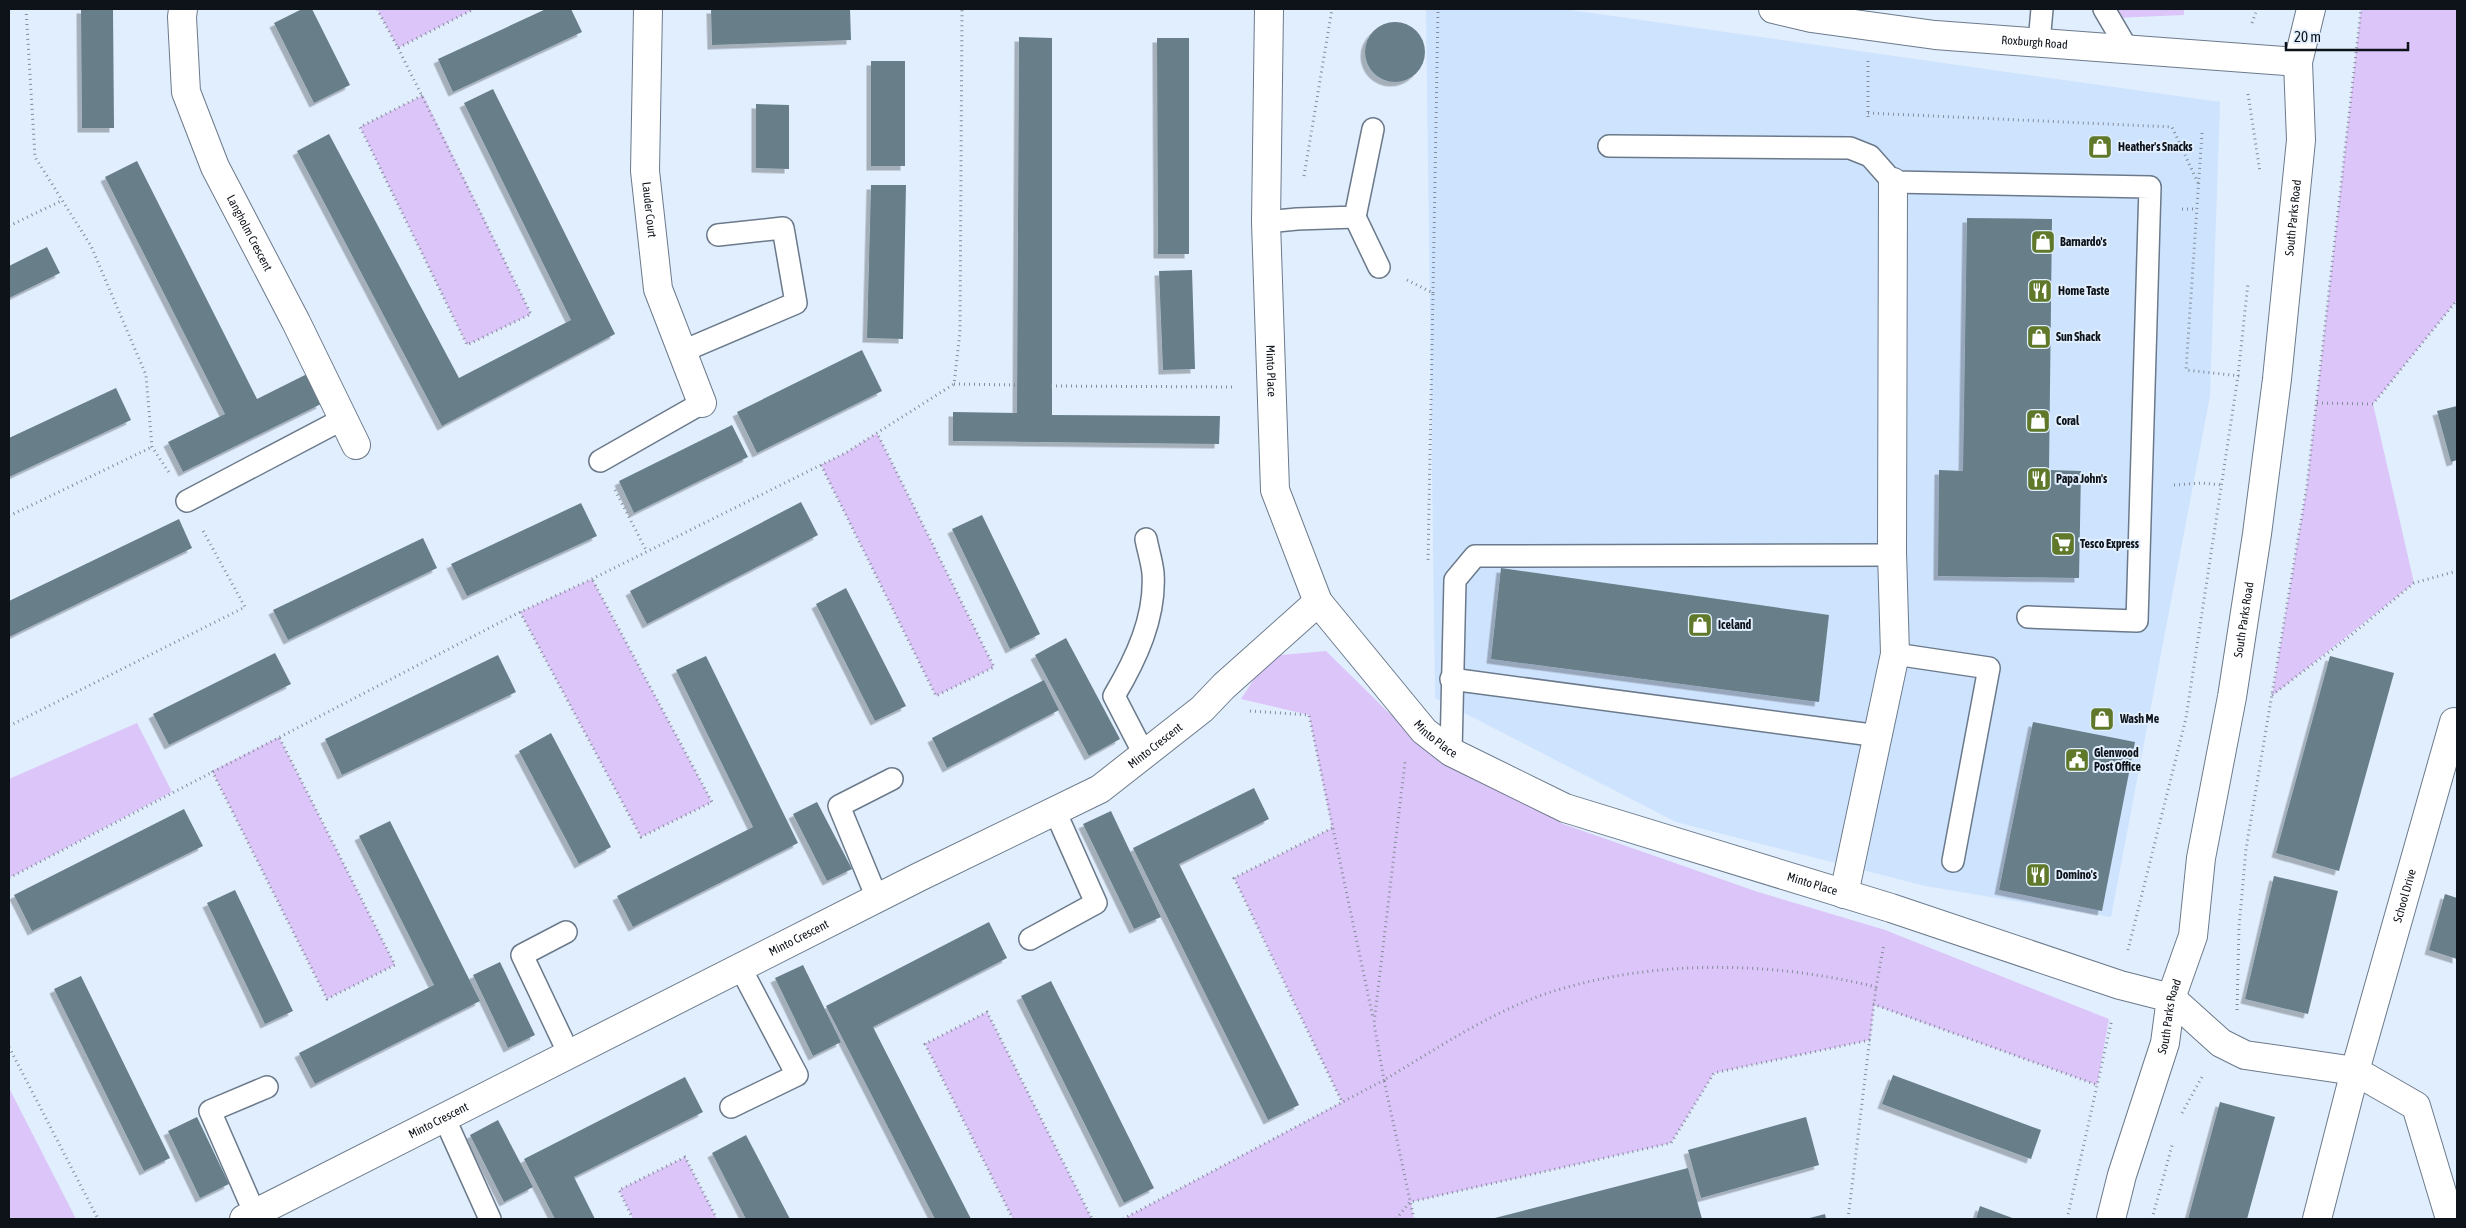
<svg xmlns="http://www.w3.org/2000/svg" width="2466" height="1228" font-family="'Asap Condensed',sans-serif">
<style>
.built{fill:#cee3fd}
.green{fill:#dcc5f8}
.building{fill:#677f8a;filter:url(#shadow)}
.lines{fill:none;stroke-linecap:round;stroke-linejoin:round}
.service-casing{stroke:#6b7a8b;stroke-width:24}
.minor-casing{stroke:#6b7a8b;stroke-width:30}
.tertiary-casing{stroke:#6b7a8b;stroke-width:30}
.path{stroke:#838d99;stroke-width:3;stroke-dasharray:1 4;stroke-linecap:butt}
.service{stroke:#fff;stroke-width:21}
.minor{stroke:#fff;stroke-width:28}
.tertiary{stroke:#fff;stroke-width:28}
.labels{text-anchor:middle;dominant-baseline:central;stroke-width:4;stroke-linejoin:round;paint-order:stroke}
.street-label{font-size:12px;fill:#0e131a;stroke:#e1eefe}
.poi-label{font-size:12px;font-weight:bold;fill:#0e131a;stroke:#e1eefe;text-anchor:start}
</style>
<defs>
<filter id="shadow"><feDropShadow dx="-4.5" dy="4.5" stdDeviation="0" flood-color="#0004"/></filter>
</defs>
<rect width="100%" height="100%" fill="#e1eefe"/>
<path class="built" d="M1426,9H1563L2220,102L2210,396L2111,917L1925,886L1676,822L1435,698Z"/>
<g class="green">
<path d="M377,9H474L398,48Z"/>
<path d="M2112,9H2184V15L2114,18Z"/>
<path d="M2361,9H2457V300L2373,404L2414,583L2272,696L2307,485Z"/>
<path d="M423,95L531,314L467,345L360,127Z"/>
<path d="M877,433L994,667L936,696L821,465L847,452Z"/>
<path d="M592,579L712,802L641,837L520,612Z"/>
<path d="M1326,651L1388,712L1447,758L1563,824L1758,892L1885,930L2109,1019L2097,1085L1874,1005L1870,1040L1714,1073L1671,1143L1411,1202L1414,1219H1123L1342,1102L1234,878L1332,828L1309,715L1241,699L1269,656Z"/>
<path d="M137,723L172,792L9,878V779Z"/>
<path d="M279,737L395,965L327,999L212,771Z"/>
<path d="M987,1012L1092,1219H1013L925,1044Z"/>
<path d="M9,1088L76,1219H9Z"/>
<path d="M685,1157L717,1219H633L619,1190Z"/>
</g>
<g class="building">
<path d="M81,9H113L114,128H82Z"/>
<path d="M302,9H312L350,85L314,103L274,23Z"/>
<path d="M546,9H571L582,32L453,92L438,59Z"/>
<path d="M711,9H850L851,40L712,45Z"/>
<circle cx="1395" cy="52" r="30"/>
<path d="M1019,37L1052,38V415L1220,416L1219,444L953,441V412L1017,413Z"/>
<path d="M1157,38H1189V254H1158Z"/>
<rect x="871" y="61" width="34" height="105"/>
<path d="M493,89L615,334L442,426L297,151L329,134L459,378L571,320L464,103Z"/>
<path d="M756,104L789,105V169L756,168Z"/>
<path d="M137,161L257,399L307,374L321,404L183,472L168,442L225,414L105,177Z"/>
<path d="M871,185H906L903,339L867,338Z"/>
<path d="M1967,218L2052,219L2049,470L2081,471L2079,578L1938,576L1939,470L1963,471Z"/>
<path d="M47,247L60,273L9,298V266Z"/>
<path d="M1192,270L1195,369L1163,370L1159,271Z"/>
<path d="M862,350L882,391L757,453L737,412Z"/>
<path d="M116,388L131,420L9,477V438Z"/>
<path d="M2457,406V460L2451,462L2437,411Z"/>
<path d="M732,425L748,457L634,513L619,481Z"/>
<path d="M801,502L818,535L647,624L630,591Z"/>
<path d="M581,503L597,536L467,596L451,564Z"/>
<path d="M982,515L1040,634L1010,649L952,529Z"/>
<path d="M179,519L192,548L9,637V601Z"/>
<path d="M423,538L437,568L288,640L273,610Z"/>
<path d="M1501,568L1829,615L1819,702L1491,659Z"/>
<path d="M846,588L906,706L875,721L816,604Z"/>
<path d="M1066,638L1120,739L1089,756L1035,655Z"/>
<path d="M275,653L291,684L169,745L153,714Z"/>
<path d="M498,655L516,692L342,775L325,739Z"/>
<path d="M706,656L798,843L633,927L617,896L753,827L676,670Z"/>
<path d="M2330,656L2394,673L2339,871L2276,853Z"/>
<path d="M1044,680L1059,710L947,768L932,738Z"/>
<path d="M2033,722L2135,742L2102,911L1999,890Z"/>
<path d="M551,733L611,847L579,864L519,751Z"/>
<path d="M1254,788L1269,819L1179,864L1299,1105L1268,1120L1133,848Z"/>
<path d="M817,802L852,869L827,881L793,814Z"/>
<path d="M184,809L203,846L32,931L14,895Z"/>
<path d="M1111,811L1161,917L1134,929L1083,824Z"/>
<path d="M390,821L480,1001L315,1084L299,1053L434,985L359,836Z"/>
<path d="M2274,876L2338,891L2308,1014L2245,999Z"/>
<path d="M235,890L293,1011L265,1024L207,903Z"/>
<path d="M2445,894L2457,898V959L2429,950Z"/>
<path d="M989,922L1007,958L873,1027L971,1219H935L826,1006Z"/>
<path d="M500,962L535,1035L508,1048L473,975Z"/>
<path d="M803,965L841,1042L813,1056L775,978Z"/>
<path d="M81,976L170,1158L144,1171L54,989Z"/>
<path d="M1051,981L1154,1188L1124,1203L1021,996Z"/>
<path d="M1893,1075L2041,1130L2031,1159L1882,1104Z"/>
<path d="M685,1077L703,1112L574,1177L595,1219H555L524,1159Z"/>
<path d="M2220,1102L2275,1117L2247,1219H2188Z"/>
<path d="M197,1117L229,1184L200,1198L168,1131Z"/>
<path d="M1806,1117L1819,1165L1701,1198L1688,1150Z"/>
<path d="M498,1120L533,1187L504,1202L470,1135Z"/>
<path d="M746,1135L790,1219H746L712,1153Z"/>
<path d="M1688,1168L1702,1219H1491Z"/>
<path d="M1980,1206L2015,1219H1976Z"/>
<path d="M1825,1214L1826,1219H1806Z"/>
</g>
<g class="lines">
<defs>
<g id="service">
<path d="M2104,9L2128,50"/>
<path d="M2039,43L2042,9"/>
<path d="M1609,146L1850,148L1870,156L1893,182L2150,187L2137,621L2028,617"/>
<path d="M1355,217L1379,267"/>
<path d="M1266,222L1297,219L1355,217L1373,129"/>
<path d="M681,352L796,303L783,228L718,235"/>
<path d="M600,461L702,403"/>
<path d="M187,501L343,419"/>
<path d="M1895,654L1989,668L1953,861"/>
<path d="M1451,679L1879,736"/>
<path d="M1451,752L1455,580L1475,556L1894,555"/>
<path d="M1144,754L1114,696C1136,659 1156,617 1153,573C1152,562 1148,550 1146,539"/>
<path d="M877,898L839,806L892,779"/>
<path d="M566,932L522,955L569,1054"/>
<path d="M1030,939L1096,903L1055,811"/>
<path d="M731,1107L797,1075L740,967"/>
<path d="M444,1117L490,1219"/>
<path d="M255,1214L210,1111L267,1087"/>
</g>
<g id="minor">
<path id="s1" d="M183,9L182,17L186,92L215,167L296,322L356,445"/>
<path id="s2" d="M648,9L645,171L658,289L702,403"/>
<path id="s3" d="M1269,9L1266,222L1275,490L1318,602L1424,731L1451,752L1565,808L1891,908L2120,985L2171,998L2221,1043L2245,1055L2355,1071L2416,1106L2450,1219"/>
<path id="s4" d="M1773,9L1811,18L1935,35L2298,62"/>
<path d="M1844,894L1895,654L1892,552L1893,182"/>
<path id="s5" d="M244,1219L919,877L1100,789L1202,709L1224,686L1318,602"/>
<path id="s6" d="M2317,1219L2355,1071L2454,722"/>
</g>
<g id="tertiary">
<path id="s7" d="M2111,1219L2122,1175L2165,1043L2171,998L2193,936L2201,858L2232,697L2257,534L2277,379L2301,140L2298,62L2311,9"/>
</g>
</defs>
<use href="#service" class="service-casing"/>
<use href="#minor" class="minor-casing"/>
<use href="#tertiary" class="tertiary-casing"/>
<g class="path">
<path d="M26,9L35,157L91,246L146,375L152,447L170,474"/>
<path d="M377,9L398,48L474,9"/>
<path d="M2252,23L2257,9"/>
<path d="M398,48L531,314L467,345L360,127L423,95"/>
<path d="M1868,61V120"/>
<path d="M2248,94L2260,172"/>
<path d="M1868,113L2172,127L2198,183"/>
<path d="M2202,133L2186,370L2240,376"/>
<path d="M1304,176L1332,9"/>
<path d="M2182,209H2197"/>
<path d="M9,226L63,200"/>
<path d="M1407,280L1433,293L1428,562"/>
<path d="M1433,293L1438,9"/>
<path d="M954,384L1017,385"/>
<path d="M1051,386L1236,387"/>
<path d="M2317,403L2373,404L2457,300"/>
<path d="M821,465L936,696L994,667L877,433"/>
<path d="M2174,485L2201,483L2222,485"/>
<path d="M615,490L647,552"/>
<path d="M9,516L152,447"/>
<path d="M520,612L641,837L712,802L592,579"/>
<path d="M2272,695L2350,636L2414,583L2457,571"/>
<path d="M1250,711L1309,715L1373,1018"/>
<path d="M9,726L245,607L202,529"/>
<path d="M212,771L327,999L395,965L279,737"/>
<path d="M1332,828L1234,878L1342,1102"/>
<path d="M9,878L520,612L592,579L847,452L954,384L960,332L962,9"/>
<path d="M2128,950L2186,718L2238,376L2248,283"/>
<path d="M1873,1004L2097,1085"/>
<path d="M2237,1010L2239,927L2246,849L2307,485L2361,9"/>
<path d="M9,1047L98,1219"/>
<path d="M2182,1113L2203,1075"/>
<path d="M633,1219L619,1190L685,1157L717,1219"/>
<path d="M1013,1219L925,1044L987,1012L1092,1219"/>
<path d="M1123,1219L1384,1080L1374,1023L1405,762"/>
<path d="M1396,1219L1410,1202L1671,1143L1714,1073L1870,1040"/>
<path d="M1414,1219L1384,1080C1438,1048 1492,1011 1551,992C1655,959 1771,961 1876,987L1884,944"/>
<path d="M1848,1219L1876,987"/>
<path d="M2067,1219L2112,1019"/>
<path d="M2152,1219L2173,1142"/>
</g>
<use href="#service" class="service"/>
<use href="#minor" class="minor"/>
<use href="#tertiary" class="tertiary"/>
</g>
<defs>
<symbol id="shop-square" viewBox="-11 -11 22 22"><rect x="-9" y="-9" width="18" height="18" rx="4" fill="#5f782a" stroke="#e1eefe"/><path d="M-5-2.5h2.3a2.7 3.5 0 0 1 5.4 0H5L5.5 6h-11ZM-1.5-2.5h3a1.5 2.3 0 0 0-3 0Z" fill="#fff"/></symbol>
<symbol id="restaurant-square" viewBox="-11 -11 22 22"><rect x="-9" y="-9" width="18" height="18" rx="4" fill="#5f782a" stroke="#e1eefe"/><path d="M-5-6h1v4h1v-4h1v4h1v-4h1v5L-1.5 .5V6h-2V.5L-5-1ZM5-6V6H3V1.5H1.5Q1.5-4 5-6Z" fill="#fff"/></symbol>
<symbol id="supermarket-square" viewBox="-11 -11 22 22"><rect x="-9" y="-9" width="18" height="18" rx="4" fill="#5f782a" stroke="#e1eefe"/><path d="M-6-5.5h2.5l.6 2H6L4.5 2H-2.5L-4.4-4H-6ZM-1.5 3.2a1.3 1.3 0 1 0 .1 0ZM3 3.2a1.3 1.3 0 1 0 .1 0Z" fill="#fff"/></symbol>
<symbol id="civic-square" viewBox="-11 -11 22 22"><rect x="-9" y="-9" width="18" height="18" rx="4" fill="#5f782a" stroke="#e1eefe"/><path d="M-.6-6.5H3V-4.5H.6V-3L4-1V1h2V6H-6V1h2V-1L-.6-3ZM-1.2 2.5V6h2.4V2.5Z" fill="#fff"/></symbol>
</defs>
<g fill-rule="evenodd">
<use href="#shop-square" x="2086" y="133" width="28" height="28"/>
<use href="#shop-square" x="2029" y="228" width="28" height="28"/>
<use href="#restaurant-square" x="2026" y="277" width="28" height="28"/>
<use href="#shop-square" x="2025" y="323" width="28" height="28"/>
<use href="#shop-square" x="2024" y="407" width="28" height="28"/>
<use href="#restaurant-square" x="2025" y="465" width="28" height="28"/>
<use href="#supermarket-square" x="2049" y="530" width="28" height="28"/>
<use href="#shop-square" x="1686" y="611" width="28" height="28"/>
<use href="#shop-square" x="2088" y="705" width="28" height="28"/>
<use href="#civic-square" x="2063" y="746" width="28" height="28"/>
<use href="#restaurant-square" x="2024" y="861" width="28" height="28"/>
</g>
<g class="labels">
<g class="street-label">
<text stroke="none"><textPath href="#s4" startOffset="264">Roxburgh Road</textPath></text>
<text stroke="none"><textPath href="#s2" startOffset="201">Lauder Court</textPath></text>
<text stroke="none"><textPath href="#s7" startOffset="1021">South Parks Road</textPath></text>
<text stroke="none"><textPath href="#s1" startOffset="238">Langholm Crescent</textPath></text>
<text stroke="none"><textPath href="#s3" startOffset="362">Minto Place</textPath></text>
<text stroke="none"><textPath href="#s7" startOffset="616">South Parks Road</textPath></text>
<text stroke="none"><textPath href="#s3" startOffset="782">Minto Place</textPath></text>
<text stroke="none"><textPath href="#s5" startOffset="1028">Minto Crescent</textPath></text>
<text stroke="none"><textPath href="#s3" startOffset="1188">Minto Place</textPath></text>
<text stroke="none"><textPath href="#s6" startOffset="335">School Drive</textPath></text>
<text stroke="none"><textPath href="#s5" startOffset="622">Minto Crescent</textPath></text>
<text stroke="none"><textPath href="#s7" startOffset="211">South Parks Road</textPath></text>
<text stroke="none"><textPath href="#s5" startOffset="218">Minto Crescent</textPath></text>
</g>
<g class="poi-label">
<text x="2118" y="147">Heather's Snacks</text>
<text x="2060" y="242">Barnardo's</text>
<text x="2058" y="291">Home Taste</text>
<text x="2056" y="337">Sun Shack</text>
<text x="2056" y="421">Coral</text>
<text x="2056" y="479">Papa John's</text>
<text x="2080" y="544">Tesco Express</text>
<text x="1718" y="625">Iceland</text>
<text x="2120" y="719">Wash Me</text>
<text x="2094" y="753">Glenwood<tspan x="2094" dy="14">Post Office</tspan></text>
<text x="2056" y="875">Domino's</text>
</g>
</g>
<rect width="2466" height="1228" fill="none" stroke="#0e131a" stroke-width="20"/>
<path d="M2286 42v8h122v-8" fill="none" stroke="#0e131a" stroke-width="2.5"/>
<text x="2294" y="42" font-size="15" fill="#0e131a" stroke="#e1eefe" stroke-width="4" paint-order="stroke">20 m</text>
</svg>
